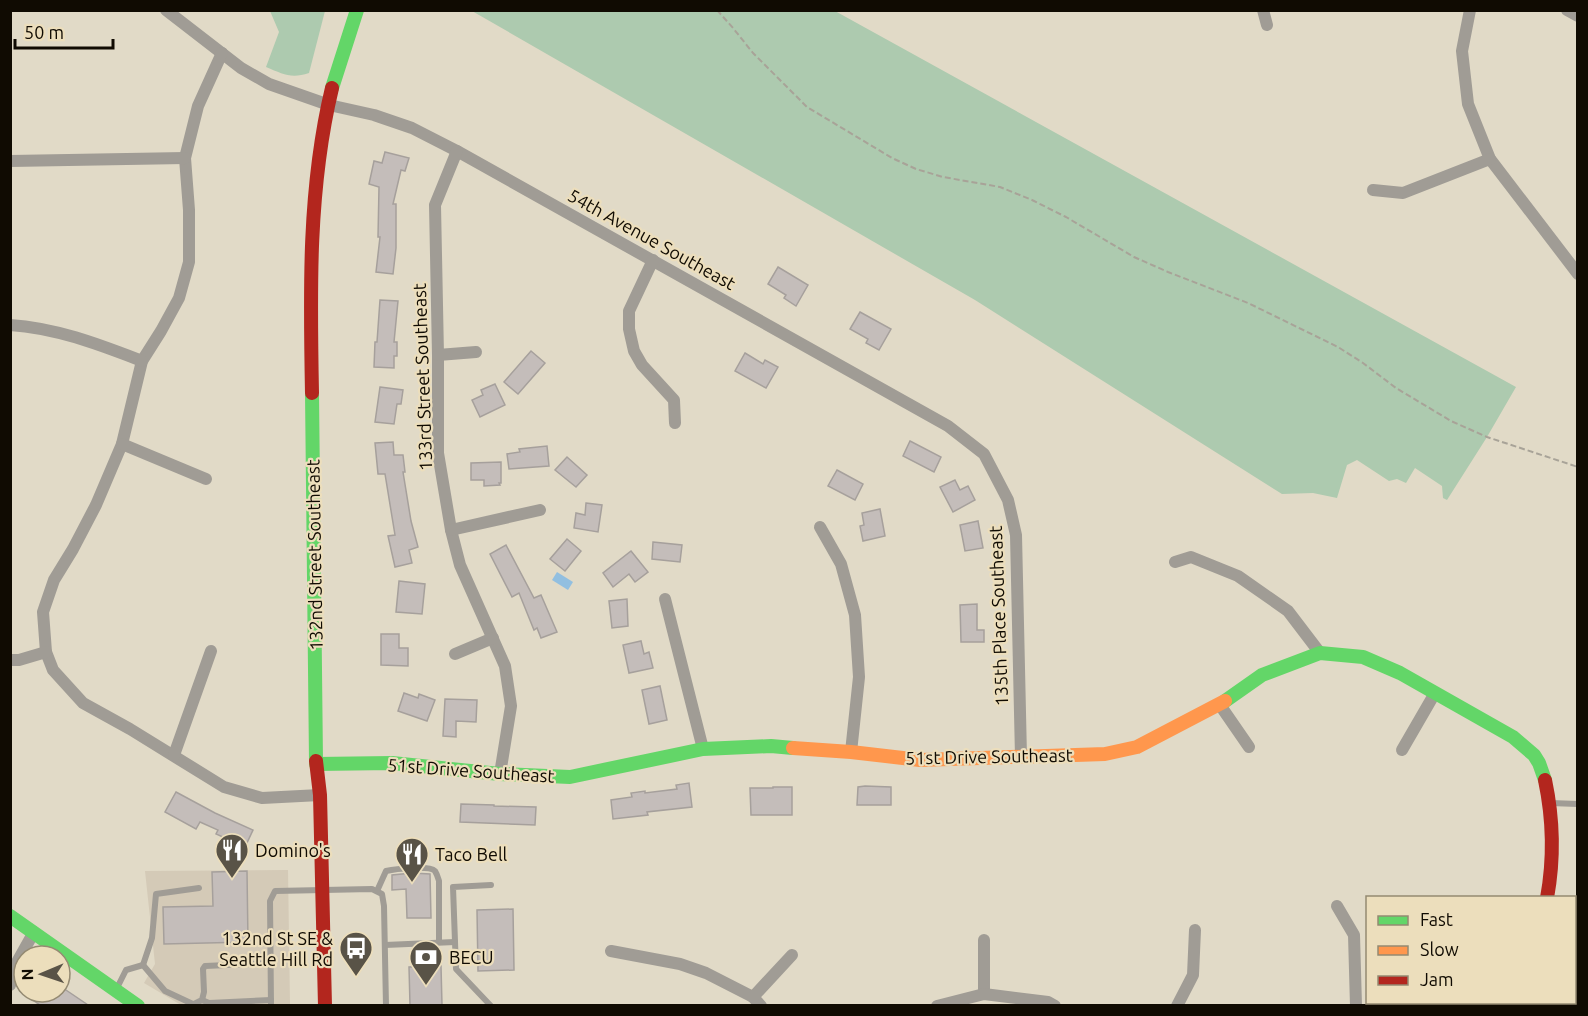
<svg xmlns="http://www.w3.org/2000/svg" width="1588" height="1016" font-family="Ubuntu,sans-serif">
<style>
.commercial{fill:#d4cab7}
.green{fill:#adcaaf}
.water{fill:#92bfe0}
.building{fill:#c4bdba;stroke:#a6a09c;stroke-width:1.5}
.lines{fill:none;stroke-linecap:round;stroke-linejoin:round}
.path{stroke:#a8a398;stroke-width:2;stroke-dasharray:6 3;stroke-linecap:butt}
.lane{stroke:#a09c95;stroke-width:6}
.street{stroke:#a09c95;stroke-width:12}
.fast{stroke:#63d668;stroke-width:14}
.slow{stroke:#ff974d;stroke-width:14}
.jam{stroke:#b3261e;stroke-width:14}
.labels{text-anchor:middle;dominant-baseline:central;stroke-width:4.5;stroke-linejoin:round;paint-order:stroke}
.street-label{font-size:18px;fill:#100b02;stroke:#ecdebc}
.poi-label{font-size:18px;fill:#100b02;stroke:#ecdebc;text-anchor:start}
</style>
<rect width="100%" height="100%" fill="#e1dac7"/>
<path class="commercial" d="M288,870L290,1005H181L144,983L155,964L145,871Z"/>
<g class="green">
<path d="M270,11H325L309,73C291,79 283,74 266,67L279,32Z"/>
<path d="M472,11H835L1516,387L1487,437L1447,500L1443,498L1442,486L1415,468L1406,483L1397,479L1389,481L1357,460L1347,465L1337,498L1313,493L1282,494L975,300Z"/>
</g>
<path class="water" d="M557,572L573,582L568,590L552,580Z"/>
<g class="building">
<path d="M385,152L409,158L405,171L401,170L393,204H396V248L393,274L376,272L380,237H378L379,187L369,184L374,161L382,163Z"/>
<path d="M778,267L808,285L796,306L784,298L786,295L768,284Z"/>
<path d="M380,300L398,301L394,342H397V356H394V368L374,367L375,342H377Z"/>
<path d="M860,312L891,329L879,350L866,343L868,339L850,329Z"/>
<path d="M531,351L545,363L518,394L504,382Z"/>
<path d="M745,353L763,364L765,360L778,367L766,388L735,371Z"/>
<path d="M495,384L505,405L480,417L472,400L483,395L481,390Z"/>
<path d="M380,387L403,390L401,404H397L394,424L375,422Z"/>
<path d="M910,441L941,457L934,472L903,456Z"/>
<path d="M393,442L394,455H403L405,472H403L411,521L418,547L409,550L412,563L395,567L388,536L395,535L385,474H378L375,443Z"/>
<path d="M547,446L549,466L509,469L507,454L520,452L519,449Z"/>
<path d="M567,457L587,475L576,487L555,470Z"/>
<path d="M501,462V483H499L500,485L484,486V480H471V463Z"/>
<path d="M837,470L863,484L855,500L828,486Z"/>
<path d="M955,480L960,490L968,486L975,500L953,512L940,487Z"/>
<path d="M586,503L602,505L598,532L574,528L576,513L585,515Z"/>
<path d="M880,509L885,536L863,541L860,526L864,525L862,513Z"/>
<path d="M978,521L983,548L965,551L960,525Z"/>
<path d="M567,539L581,551L565,571L550,559Z"/>
<path d="M653,542L682,545L680,562L652,559Z"/>
<path d="M506,545L534,598L541,595L557,632L541,638L537,628L534,630L519,593L512,597L490,554Z"/>
<path d="M631,551L648,572L635,582L629,574L613,587L603,573Z"/>
<path d="M399,581L425,584L422,614L396,612Z"/>
<path d="M627,599L628,626L612,628L609,601Z"/>
<path d="M977,604V630H984V642H961L960,605Z"/>
<path d="M381,634H399V648H408V666L381,665Z"/>
<path d="M641,641L644,654L649,652L653,668L629,673L623,645Z"/>
<path d="M660,686L667,720L649,724L642,690Z"/>
<path d="M404,693L418,698L419,694L435,700L427,721L398,711Z"/>
<path d="M445,699L477,700L476,722L456,721V737L443,736Z"/>
<path d="M689,783L692,807L647,812L648,815L613,819L611,800L632,797L631,793L645,791V793L677,789L676,785Z"/>
<path d="M865,786L891,787V805H857L858,787Z"/>
<path d="M773,787H792V815H751L750,788H773Z"/>
<path d="M176,792L215,813L253,830L245,847L216,834L218,830L200,822L196,829L165,812Z"/>
<path d="M461,804L494,805V806L536,807L535,825L460,822Z"/>
<path d="M247,871L248,942L164,944L163,907L213,906L212,872Z"/>
<path d="M412,873L430,874L431,918H407L406,889L392,890V875Z"/>
<path d="M513,909L514,970L478,971L477,910Z"/>
<path d="M441,966L442,1005H410L409,967Z"/>
<path d="M60,986L88,1005H40L21,992H60Z"/>
</g>
<g class="lines">
<path class="path" d="M717,10L733,28L753,53L807,107L892,158L916,169L943,177L1000,187L1032,200L1066,217L1134,257L1168,272L1248,303L1338,347L1363,363L1396,388L1451,421L1487,437L1578,467"/>
<g class="lane">
<path d="M1550,803L1578,804"/>
<path d="M377,891L386,871C395,869 429,865 435,871C437,874 438,878 439,881V942"/>
<path d="M385,945L455,942"/>
<path d="M143,965L152,938L156,894L199,888"/>
<path d="M116,990L126,970L143,965L165,991L195,1005"/>
<path d="M202,1000L209,1003L271,1000"/>
<path d="M194,1004L202,1000L204,992L203,969L205,966L271,963"/>
<path d="M271,1006L270,901L275,891L372,889L382,894L384,906L386,1006"/>
<path d="M491,1006L456,969L453,887L491,885"/>
</g>
<g class="street">
<path d="M166,10L241,68L269,84L329,105L374,115L412,128L457,151L948,426L984,454L1008,500L1016,535L1021,757"/>
<path d="M1263,10L1267,25"/>
<path d="M1470,10L1462,51L1468,104L1490,159L1578,274"/>
<path d="M1567,10L1578,16"/>
<path d="M222,53L198,106L185,158L189,210V262L179,298L161,331L142,361L122,444L96,505L73,549L54,580L43,612L46,652L53,670L83,703L130,729L224,787L262,798L320,795"/>
<path d="M457,151L435,205L438,355V453L451,530L460,565L505,666L511,706L500,774"/>
<path d="M10,161L185,158"/>
<path d="M1373,190L1403,193L1490,159"/>
<path d="M653,260L629,311V329L634,351L642,365L674,400L675,423"/>
<path d="M10,325C57,328 100,345 142,361"/>
<path d="M438,355L476,352"/>
<path d="M122,444L206,479"/>
<path d="M820,527L841,564L855,615L859,677L851,752"/>
<path d="M451,530L540,510"/>
<path d="M1175,562L1191,557L1238,576L1288,611L1320,653"/>
<path d="M665,599L703,749"/>
<path d="M455,654L493,638"/>
<path d="M10,660H19L46,652"/>
<path d="M1220,705L1249,747"/>
<path d="M1402,750L1435,693"/>
<path d="M174,755L211,651"/>
<path d="M1337,906L1354,935L1356,1006"/>
<path d="M611,951L680,964L706,973L753,997L761,1006"/>
<path d="M10,985L16,964L34,932"/>
<path d="M984,994V940"/>
<path d="M753,997L792,955"/>
<path d="M937,1006L984,994L1048,1002L1055,1006"/>
<path d="M1177,1006L1193,975L1195,930"/>
<path d="M1517,1006L1518,1002"/>
</g>
<g class="fast">
<path d="M332,88L357,10"/>
<path d="M312,393L316,761"/>
<path d="M1225,701L1262,675L1320,653L1363,657L1400,673L1513,737L1534,755L1539,763L1545,780"/>
<path d="M316,764L392,763L500,774L570,777L703,749L771,746L793,748"/>
<path d="M10,916L138,1006"/>
</g>
<path class="slow" d="M793,748L851,752L920,760L1105,754L1137,747L1225,701"/>
<g class="jam">
<path d="M312,393C310,291 308,188 332,88"/>
<path d="M316,761L320,795L325,1006"/>
<path d="M1545,780C1553,818 1554,860 1547,898"/>
</g>
</g>
<defs>
<symbol id="restaurant-pin" viewBox="-11 -11 22 30"><path d="M0 17L-7.5 6A9.5 9.5 0 1 1 7.5 6Z" fill="#595347" stroke="#ecdebc"/><path d="M-5-6h1v4h1v-4h1v4h1v-4h1v5L-1.5 .5V6h-2V.5L-5-1ZM5-6V6H3V1.5H1.5Q1.5-4 5-6Z" fill="#fff"/></symbol>
<symbol id="bus-pin" viewBox="-11 -11 22 30"><path d="M0 17L-7.5 6A9.5 9.5 0 1 1 7.5 6Z" fill="#595347" stroke="#ecdebc"/><path d="M-5-6H5V4H4V6H2V4H-2V6H-4V4H-5ZM-3.5-4V0h7V-4ZM-3.5 1.2v1.5H-2V1.2ZM2 1.2v1.5H3.5V1.2Z" fill="#fff"/></symbol>
<symbol id="bank-pin" viewBox="-11 -11 22 30"><path d="M0 17L-7.5 6A9.5 9.5 0 1 1 7.5 6Z" fill="#595347" stroke="#ecdebc"/><path d="M-6-4H6V4H-6ZM0-2.3a2.3 2.3 0 1 0 0 4.6a2.3 2.3 0 1 0 0-4.6Z" fill="#fff"/></symbol>
</defs>
<g fill-rule="evenodd">
<use href="#restaurant-pin" x="213" y="831" width="38" height="52"/>
<use href="#restaurant-pin" x="393" y="835" width="38" height="52"/>
<use href="#bus-pin" x="337" y="929" width="38" height="52"/>
<use href="#bank-pin" x="407" y="938" width="38" height="52"/>
</g>
<g class="labels">
<g class="street-label">
<text transform="translate(652 239) rotate(29)">54th Avenue Southeast</text>
<text transform="translate(422 377) rotate(-92)">133rd Street Southeast</text>
<text transform="translate(314 555) rotate(-91)">132nd Street Southeast</text>
<text transform="translate(998 616) rotate(-92)">135th Place Southeast</text>
<text transform="translate(989 756) rotate(-1)">51st Drive Southeast</text>
<text transform="translate(471 770) rotate(4)">51st Drive Southeast</text>
</g>
<g class="poi-label">
<text x="255" y="850">Domino's</text>
<text x="435" y="854">Taco Bell</text>
<text x="333" y="938" text-anchor="end">132nd St SE &amp;<tspan x="333" dy="21">Seattle Hill Rd</tspan></text>
<text x="449" y="957">BECU</text>
</g>
</g>
<rect width="1588" height="1016" fill="none" stroke="#100b02" stroke-width="24"/>
<rect x="1366" y="896" width="210" height="108" fill="#ecdebc" stroke="#948a72" stroke-width="1.5"/>
<rect x="1378" y="916" width="30" height="9" fill="#63d668" stroke="#948a72" stroke-width="1.5"/>
<text x="1420" y="926" font-size="18" fill="#100b02">Fast</text>
<rect x="1378" y="946" width="30" height="9" fill="#ff974d" stroke="#948a72" stroke-width="1.5"/>
<text x="1420" y="956" font-size="18" fill="#100b02">Slow</text>
<rect x="1378" y="976" width="30" height="9" fill="#b3261e" stroke="#948a72" stroke-width="1.5"/>
<text x="1420" y="986" font-size="18" fill="#100b02">Jam</text>
<g transform="translate(42 974) rotate(268)"><circle r="28" fill="#ecdebc" stroke="#948a72" stroke-width="1.5"/>
<path d="M0-4.5L10 22L0 15L-10 22Z" fill="#595347"/>
<text y="-9" font-size="16" font-weight="bold" text-anchor="middle" fill="#100b02">N</text>
</g>
<path d="M15 39v9h98v-9" fill="none" stroke="#100b02" stroke-width="3"/>
<text x="24" y="39" font-size="18" fill="#100b02" stroke="#ecdebc" stroke-width="4.5" paint-order="stroke">50 m</text>
</svg>
